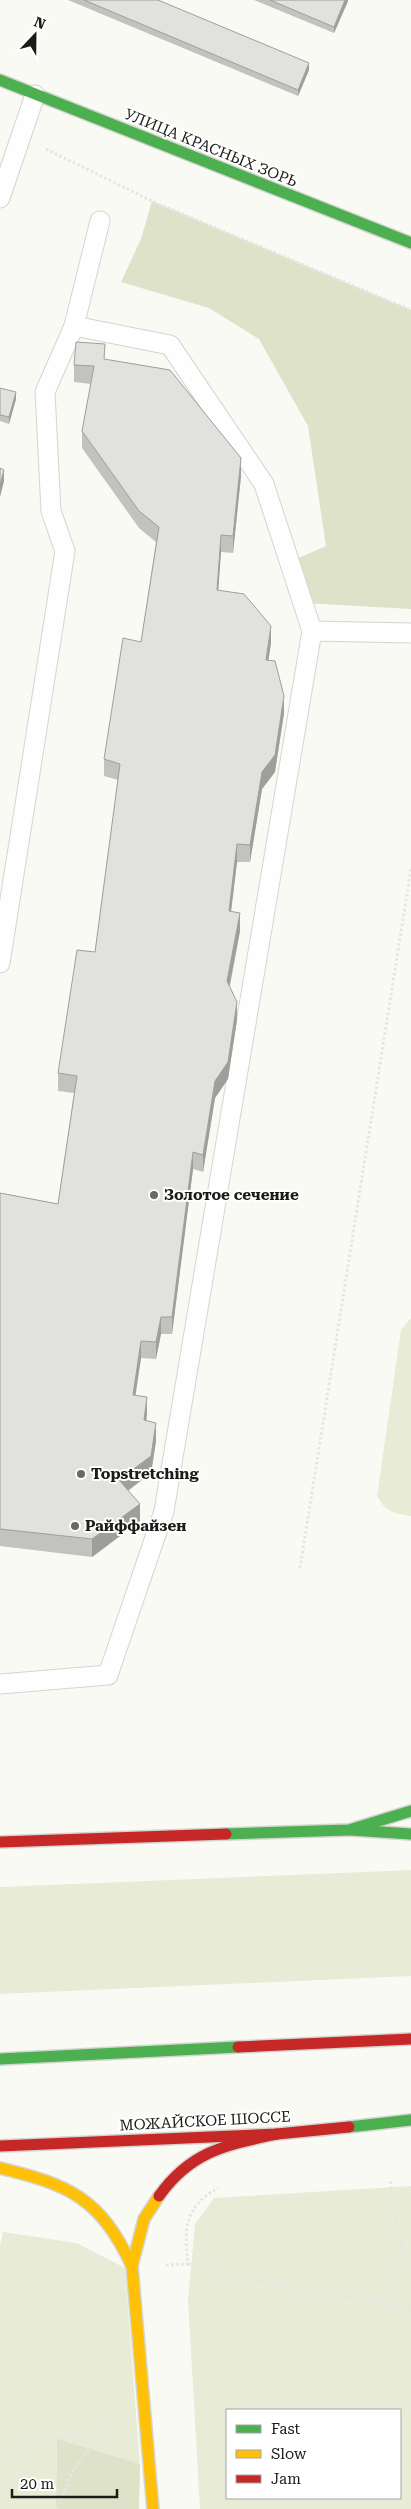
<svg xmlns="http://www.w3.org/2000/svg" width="411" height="2509" font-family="'Roboto Serif',serif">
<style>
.green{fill:#e8ecd6;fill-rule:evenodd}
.forest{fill:#dee2c8}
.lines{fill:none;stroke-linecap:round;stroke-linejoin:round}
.lane-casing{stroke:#d4d5d1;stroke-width:21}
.fast-casing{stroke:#d4d5d1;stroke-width:14}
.slow-casing{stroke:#d4d5d1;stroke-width:14}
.jam-casing{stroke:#d4d5d1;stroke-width:14}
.path{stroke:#e5e6e3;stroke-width:3;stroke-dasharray:2.5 2.5;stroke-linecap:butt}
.lane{stroke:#fefefe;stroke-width:19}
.fast{stroke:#4caf50;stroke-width:11}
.slow{stroke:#ffc107;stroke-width:11}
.jam{stroke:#c62828;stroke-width:11}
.wall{fill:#c2c2be}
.shaded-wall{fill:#9e9e9b}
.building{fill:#e1e1dd;stroke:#9e9e9b}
.poi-dot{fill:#696a65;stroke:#fff;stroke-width:2}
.labels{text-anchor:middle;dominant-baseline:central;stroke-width:4;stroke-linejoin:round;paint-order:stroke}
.street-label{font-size:15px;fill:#1b1c18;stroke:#fff}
.poi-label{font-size:15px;font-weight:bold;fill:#1b1c18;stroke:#fff;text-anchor:start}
</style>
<rect width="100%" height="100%" fill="#fafaf5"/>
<g class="green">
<path d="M411,1318V1516C393,1513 387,1513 377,1496L401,1330Z"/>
<path d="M411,1870V1976L0,1994V1887Z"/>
<path d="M411,2186V2509H200L188,2300L195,2224L214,2198ZM227,2410H400V2498H227Z"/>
<path d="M3,2232L77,2243L125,2268L140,2464L57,2440L56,2509H0V2246Z"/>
</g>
<g class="forest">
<path d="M152,201L411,310V609L303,603L289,562L326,546L308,426L259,339L209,308L121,282L141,239Z"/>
<path d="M57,2439L140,2464L139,2509H56Z"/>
</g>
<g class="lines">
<defs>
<g id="lane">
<path d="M0,198L35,95"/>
<path d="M100,221L74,326L170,345L264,484L312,631"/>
<path d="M0,963L65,551L51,511L45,392L74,326"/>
<path d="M0,1684L108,1675L164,1511L312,631L411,633"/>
</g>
<g id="fast">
<path d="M0,80L411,243"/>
<path d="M351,1830L411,1834"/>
<path d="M226,1834L349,1830L411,1811"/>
<path d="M0,2059L238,2047"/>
<path d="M349,2127L411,2120"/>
</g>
<g id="slow">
<path d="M0,2168C70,2185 100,2198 132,2266"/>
<path d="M153,2509L132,2266L144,2219L159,2196"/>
</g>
<g id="jam">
<path d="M0,1842L226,1834"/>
<path d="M238,2047L411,2039"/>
<path d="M0,2146L277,2134L349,2127"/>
<path d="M159,2196C191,2151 226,2145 277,2134"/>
</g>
</defs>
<use href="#lane" class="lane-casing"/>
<use href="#fast" class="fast-casing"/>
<use href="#slow" class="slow-casing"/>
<use href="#jam" class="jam-casing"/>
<g class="path">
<path d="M46,149L152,201L411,310"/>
<path d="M300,1568L411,869"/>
<path d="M188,2264L234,2277L411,2309"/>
<path d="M166,2265L188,2264C184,2229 184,2207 218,2188"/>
<path d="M382,2303L403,2259L390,2179"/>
<path d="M0,2453L105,2428"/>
<path d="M57,2509L72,2472L105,2429"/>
</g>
<use href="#lane" class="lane"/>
<use href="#fast" class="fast"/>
<use href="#slow" class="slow"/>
<use href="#jam" class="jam"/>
</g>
<g class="wall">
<path d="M68,0H158L309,70L298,96Z"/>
<path d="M254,0H348V1L334,33Z"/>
<path d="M105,359L241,476L233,553L221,552L218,591L271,643L268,660L284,713L275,772L262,789L250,862H237L231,911L240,931L230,986L237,1020L228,1079L215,1098L203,1172L193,1169L172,1334H161L156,1359L141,1358L135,1395L147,1414L146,1421L156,1441L151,1473L128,1491L140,1521L92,1557L0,1546V1193L58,1204L74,1093L58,1091V1073L95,952L118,780L104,776V759L141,642L156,542L139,528L82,448V431L91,384L74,382V365Z"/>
<path d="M0,388L16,399L9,424L0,421Z"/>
</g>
<g class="shaded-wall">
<path d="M345,0H348V1L334,33V27Z"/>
<path d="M309,63V70L298,96V90Z"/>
<path d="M16,392V399L9,424V417Z"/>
<path d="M241,458V476L233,553V536Z"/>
<path d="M4,470V481L0,497V485Z"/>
<path d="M221,535V552L217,608V590Z"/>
<path d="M271,626V643L266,677V660Z"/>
<path d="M284,696V713L275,772L262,789L250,862V845L262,772Z"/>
<path d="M237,844V862L229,928V911Z"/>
<path d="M240,913V931L227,998V981Z"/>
<path d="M237,1002V1020L228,1079L215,1098L203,1172V1155L215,1081Z"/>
<path d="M193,1152V1169L172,1334V1317Z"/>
<path d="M161,1317V1334L156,1359V1342Z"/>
<path d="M141,1341V1358L133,1412V1395Z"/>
<path d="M147,1397V1414L144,1438V1420Z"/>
<path d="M156,1423V1441L151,1473L119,1497V1480Z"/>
<path d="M140,1504V1521L92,1557V1539Z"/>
</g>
<g class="building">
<path d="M84,0H158L309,63L298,90Z"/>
<path d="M270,0H345L334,27Z"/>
<path d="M76,342L105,344L104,359L170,370L241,458L233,536L221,535L217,590L244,594L271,626L266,660L275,661L284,696L275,755L262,772L250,845L237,844L229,911L240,913L227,981L237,1002L228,1062L215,1081L203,1155L193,1152L172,1317H161L156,1342L141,1341L133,1395L147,1397L144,1420L156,1423L151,1456L119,1480L140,1504L92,1539L0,1529V1193L58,1204L77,1076L58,1073L77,950L95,952L120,764L104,759L123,638L141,642L159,527L139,511L82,431L94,366L74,365Z"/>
<path d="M0,388L16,392L9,417L0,415Z"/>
<path d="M0,468L4,470L0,485Z"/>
</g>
<g class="poi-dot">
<circle cx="154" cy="1195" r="5"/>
<circle cx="81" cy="1474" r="5"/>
<circle cx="75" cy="1526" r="5"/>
</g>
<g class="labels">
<g class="street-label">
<text transform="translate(211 148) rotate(22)">УЛИЦА КРАСНЫХ ЗОРЬ</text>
<text transform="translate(205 2121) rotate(-3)">МОЖАЙСКОЕ ШОССЕ</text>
</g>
<g class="poi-label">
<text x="164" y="1195">Золотое сечение</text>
<text x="91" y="1474">Topstretching</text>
<text x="85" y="1526">Райффайзен</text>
</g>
</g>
<rect x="226" y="2409" width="175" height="90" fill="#ffffff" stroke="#a4a4a3"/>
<rect x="236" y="2425" width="25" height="8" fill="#4caf50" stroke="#a4a4a3"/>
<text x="271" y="2434" font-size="15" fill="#1b1c18">Fast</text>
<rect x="236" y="2450" width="25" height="8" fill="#ffc107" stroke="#a4a4a3"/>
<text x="271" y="2459" font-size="15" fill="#1b1c18">Slow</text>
<rect x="236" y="2475" width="25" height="8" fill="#c62828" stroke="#a4a4a3"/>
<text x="271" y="2484" font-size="15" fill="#1b1c18">Jam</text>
<g transform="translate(35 35) rotate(22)" stroke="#ffffff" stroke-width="4" paint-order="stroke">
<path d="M0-4L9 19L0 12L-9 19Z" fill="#1b1c18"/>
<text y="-8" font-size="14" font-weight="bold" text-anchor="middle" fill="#1b1c18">N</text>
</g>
<path d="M12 2489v8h105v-8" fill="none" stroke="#1b1c18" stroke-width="2.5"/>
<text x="20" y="2489" font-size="15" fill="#1b1c18" stroke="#ffffff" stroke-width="4" paint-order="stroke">20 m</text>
</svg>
